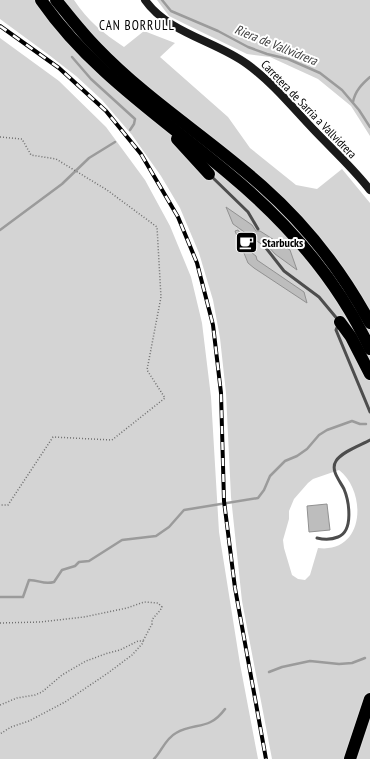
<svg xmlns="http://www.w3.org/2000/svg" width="370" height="759" font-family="'PT Sans Narrow',sans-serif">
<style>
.green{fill:#d4d4d4;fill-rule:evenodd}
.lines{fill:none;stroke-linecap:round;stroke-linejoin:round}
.stream{stroke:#9b9b9b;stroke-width:2.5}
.building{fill:#bdbdbd;stroke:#919191}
.motorway-casing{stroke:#dbdbdb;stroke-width:14}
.path{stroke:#6f6f6f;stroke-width:1.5;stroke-dasharray:1 2;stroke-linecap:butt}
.service{stroke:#4d4d4d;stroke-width:3}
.secondary{stroke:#1a1a1a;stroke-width:8}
.motorway{stroke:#000;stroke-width:12}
.rail-casing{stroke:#000;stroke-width:4}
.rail{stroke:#fff;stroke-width:2.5;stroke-dasharray:8;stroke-linecap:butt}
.labels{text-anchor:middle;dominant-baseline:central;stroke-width:4;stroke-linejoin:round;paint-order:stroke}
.street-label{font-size:12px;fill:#000;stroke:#fff}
.poi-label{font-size:12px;font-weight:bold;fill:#000;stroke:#fff;text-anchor:start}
.neighbourhood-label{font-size:13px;letter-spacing:1px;fill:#000;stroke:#fff}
.water-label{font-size:13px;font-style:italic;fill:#3c3c3c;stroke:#fff}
</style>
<rect width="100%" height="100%" fill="#fff"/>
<g class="green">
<path d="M0,0H74C88,21 103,33 124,47L144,31L175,43L160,57L228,117L250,148L296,185L317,189L342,169L370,203V759H272L242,601L231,497L226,393L220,338L213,300L199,253L180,208L161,176L132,135L102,100L76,76L49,55L0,19ZM339,470C368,493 364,554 318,548L310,575L305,580L298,579L292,575L284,548L283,540L289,519V511L294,499L308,483L313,479Z"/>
<path d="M157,0H370V136L351,106L318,79L270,57L247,54L185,24L169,16Z"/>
<path d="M0,38L59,81L106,127L145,180L170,226L191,277L202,323L211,397L219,532L240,664L258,759H0Z"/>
</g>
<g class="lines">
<g class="stream">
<path d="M162,0L171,11L218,31L248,47L267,54L288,59L320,73L342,90L359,110L370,127"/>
<path d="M72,57L91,79L135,119L134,124L130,130"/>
<path d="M353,102C355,91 362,84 370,77"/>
<path d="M0,230L62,184L89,158L115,142"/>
<path d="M0,597H23L29,580C40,580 43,585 54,582L62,570L75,566L79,562L89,561L122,540L156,536L169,527L184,510L258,498L264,490L270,476L285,461L297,456L307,449L319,435L327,430L352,421L360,424H366"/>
<path d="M269,672L282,667L310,661L339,664L352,663L365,658"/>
<path d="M154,759C162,751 165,739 176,733C195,722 209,731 225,709"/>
</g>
</g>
<g class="building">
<path d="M226,207L252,225L256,231H260L290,250L297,270L275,254L267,245L264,246L233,224Z"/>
<path d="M238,230L250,247L252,253L256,256L257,260L304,292L307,303L254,268L248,263L235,231Z"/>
<path d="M327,504L330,530L309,532L307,506Z"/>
</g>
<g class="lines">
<defs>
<g id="motorway">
<path d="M41,0C90,71 164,119 229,174C288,223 338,280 370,349"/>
<path d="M56,0C69,16 82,33 97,48C147,100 208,138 262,186C306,225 342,271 370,323"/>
<path d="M177,139L209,174"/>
<path d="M340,322L351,337L370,374"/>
<path d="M350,759L370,699"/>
</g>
</defs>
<use href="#motorway" class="motorway-casing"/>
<g class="path">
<path d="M0,137L22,139L31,155L56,159L107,190L157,227L161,297L147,370L165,398L112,440L53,437L8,505H0"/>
<path d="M0,623L40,622L84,617L127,608L144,602L158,603L162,607C159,613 155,615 152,620V624L143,641"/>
<path d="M0,705L17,698L35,695L42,692L62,675L86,661L108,653L120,650L138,641H143V643L132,655L108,673L65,702L29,721L11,727L0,734"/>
</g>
<g class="service">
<path d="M210,175L248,212L258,229"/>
<path d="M266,248L284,271L319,297L339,321"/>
<path d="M338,325L336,330L370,412"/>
<path d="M317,538C325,540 331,540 338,537C354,531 349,501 344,489C340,481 330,470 336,461C341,452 361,445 370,440"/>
</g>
<path class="secondary" d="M145,0C168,33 216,41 247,64C272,82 293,108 314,130C333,150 354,169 370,190"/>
<use href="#motorway" class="motorway"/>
<defs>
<path id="rail" d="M0,26L59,68L106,111L141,154L178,217L197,263L213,325L221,393L224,501L235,588L266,759"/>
</defs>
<use href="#rail" class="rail-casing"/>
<use href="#rail" class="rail"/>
</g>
<defs>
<symbol id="cafe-square" viewBox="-11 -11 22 22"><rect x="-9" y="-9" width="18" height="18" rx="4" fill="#000" stroke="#fff"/><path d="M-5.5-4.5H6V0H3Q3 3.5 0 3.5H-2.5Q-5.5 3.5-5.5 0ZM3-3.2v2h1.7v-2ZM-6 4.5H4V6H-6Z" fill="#fff"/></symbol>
</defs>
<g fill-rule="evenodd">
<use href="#cafe-square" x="234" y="230" width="25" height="25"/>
</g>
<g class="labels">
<g class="street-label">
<text transform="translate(309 109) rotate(46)">Carretera de Sarria a Vallvidrera</text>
</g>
<g class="poi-label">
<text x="262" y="242">Starbucks</text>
</g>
<g class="neighbourhood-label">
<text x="137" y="25">CAN BORRULL</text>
</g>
<g class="water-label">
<text transform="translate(276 45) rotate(22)">Riera de Vallvidrera</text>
</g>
</g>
</svg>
